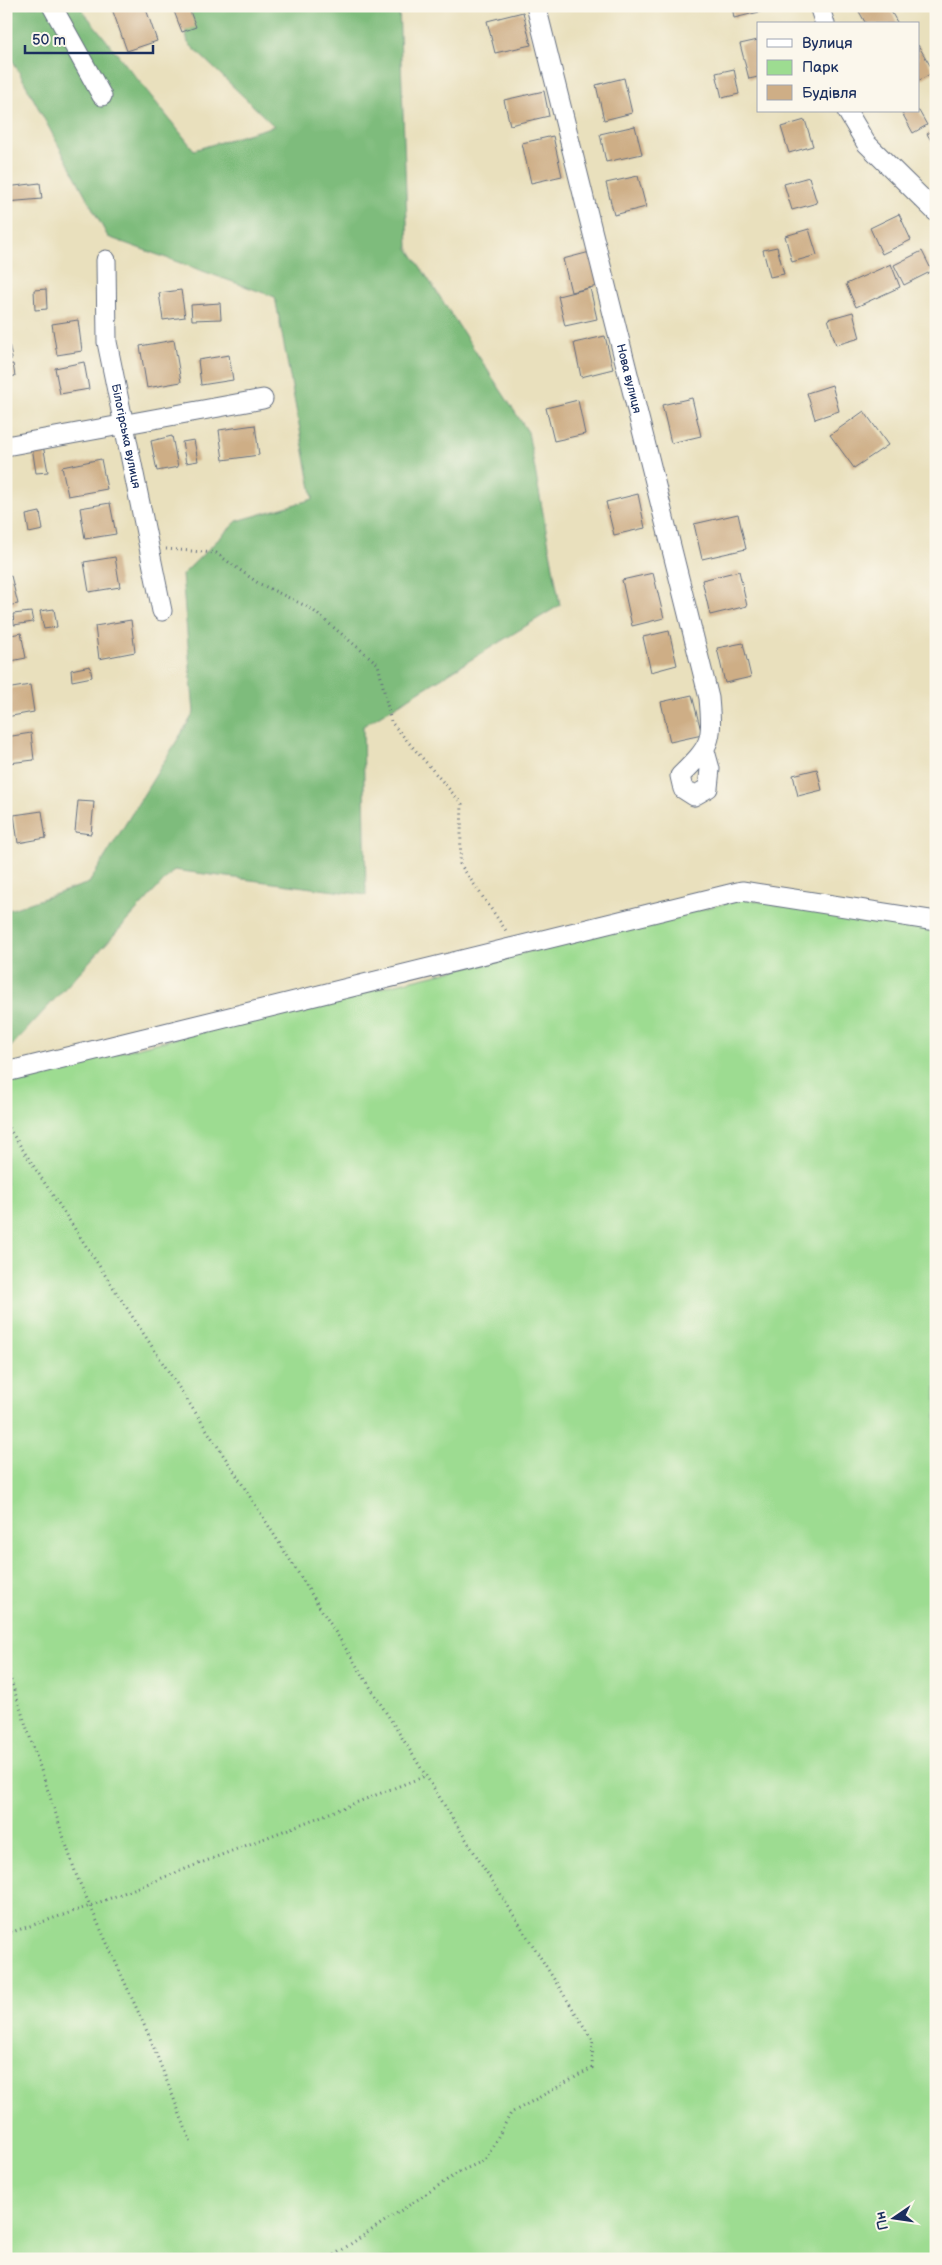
<svg xmlns="http://www.w3.org/2000/svg" width="942" height="2265" font-family="'Balsamiq Sans',sans-serif">
<style>
.green{fill:#9ddc91;stroke:#5c8678}
.forest{fill:#7ebc7b;stroke:#4c766c}
.building{fill:#ceae86}
.lines{fill:none;stroke-linecap:round;stroke-linejoin:round}
.street-casing{stroke:#636d7f;stroke-width:21}
.path{stroke:#636d7f;stroke-width:3;stroke-dasharray:1 4;stroke-linecap:butt}
.street{stroke:#fff;stroke-width:19}
.labels{text-anchor:middle;dominant-baseline:central;stroke-width:4;stroke-linejoin:round;paint-order:stroke}
.street-label{font-size:12px;fill:#1b2f5e;stroke:#fbf7ec}
</style>
<rect width="100%" height="100%" fill="#fbf7ec"/>
<filter id="ink" filterUnits="userSpaceOnUse"><feTurbulence type="fractalNoise" baseFrequency=".02" numOctaves="2"/><feDisplacementMap in="SourceGraphic" scale="10" xChannelSelector="R" yChannelSelector="G"/><feConvolveMatrix kernelMatrix="1 2 1 2 8 2 1 2 1" color-interpolation-filters="sRGB"/></filter>
<filter id="wash" filterUnits="userSpaceOnUse"><feTurbulence type="fractalNoise" baseFrequency=".0096" numOctaves="4" result="noise"/><feDisplacementMap in="SourceGraphic" scale="20" xChannelSelector="R" yChannelSelector="G"/><feGaussianBlur stdDeviation="1.12" result="paint"/><feColorMatrix in="noise" values="0 0 0 0 0 0 0 0 0 0 0 0 0 0 0 0 0 1.4 0 .05"/><feComposite in="paint" operator="in"/></filter>
<g filter="url(#wash)">
<rect width="100%" height="100%" fill="#e9e0bd"/>
<path class="green" d="M743,899L936,929V2259H6V1080Z"/>
<path class="forest" d="M6,6H79L194,150L274,126L188,43L181,6H399L408,248L528,432L560,605L363,726L366,895L174,870L6,1052V911L89,883L194,713L182,575L237,521L313,499L275,297L108,237L6,48Z"/>
<g id="blocks">
<g class="building">
<path d="M111,6H145L157,41L127,51Z"/>
<path d="M172,6H188L196,27L182,32Z"/>
<path d="M732,6H771L772,9L734,18Z"/>
<path d="M856,6H888L898,24H866Z"/>
<path d="M523,12L531,45L495,53L487,21Z"/>
<path d="M758,40V77L749,79L740,44Z"/>
<path d="M918,45L934,72L918,81Z"/>
<path d="M734,69L739,94L722,98L716,73Z"/>
<path d="M624,78L632,113L604,120L596,85Z"/>
<path d="M544,91L549,116L510,125L504,100Z"/>
<path d="M901,111H919L927,125L913,133Z"/>
<path d="M805,120L813,146L789,153L781,127Z"/>
<path d="M635,126L642,154L606,162L600,134Z"/>
<path d="M936,129V148L927,134Z"/>
<path d="M553,136L562,176L531,183L522,143Z"/>
<path d="M638,176L646,207L614,215L606,183Z"/>
<path d="M809,177L817,203L792,210L784,184Z"/>
<path d="M40,183L42,199L6,202V187Z"/>
<path d="M899,214L911,240L882,254L870,228Z"/>
<path d="M809,229L817,255L792,262L785,236Z"/>
<path d="M777,247L784,274L770,277L763,250Z"/>
<path d="M594,251L602,285L571,292L563,259Z"/>
<path d="M922,251L932,271L904,285L894,265Z"/>
<path d="M891,264L900,287L856,307L846,284Z"/>
<path d="M590,288L597,319L565,326L558,296Z"/>
<path d="M46,289L47,309L35,310L34,290Z"/>
<path d="M181,290L185,317L163,320L159,293Z"/>
<path d="M220,303L221,319L192,320L191,305Z"/>
<path d="M853,312L860,338L836,345L828,319Z"/>
<path d="M78,320L82,351L57,355L52,324Z"/>
<path d="M605,336L613,369L581,377L574,343Z"/>
<path d="M6,338H8L12,359L6,360Z"/>
<path d="M174,340L181,382L147,388L140,346Z"/>
<path d="M229,355L233,380L201,385L198,360Z"/>
<path d="M84,362L89,389L60,394L55,368Z"/>
<path d="M13,364L15,376L6,378V365Z"/>
<path d="M832,385L839,411L815,419L807,393Z"/>
<path d="M692,398L701,436L671,443L662,405Z"/>
<path d="M578,400L585,434L554,441L546,408Z"/>
<path d="M864,411L888,445L854,468L830,435Z"/>
<path d="M255,425L259,455L223,460L219,430Z"/>
<path d="M172,436L178,467L157,471L151,441Z"/>
<path d="M194,440L198,461L186,463L182,442Z"/>
<path d="M43,445L48,472L36,473L32,447Z"/>
<path d="M101,459L107,489L68,496L62,467Z"/>
<path d="M638,494L645,528L614,535L606,502Z"/>
<path d="M110,503L116,534L85,539L80,508Z"/>
<path d="M40,512L43,530L29,533L26,515Z"/>
<path d="M738,514L746,549L702,559L694,524Z"/>
<path d="M115,557L120,587L89,592L84,562Z"/>
<path d="M739,571L747,606L710,615L702,580Z"/>
<path d="M653,573L664,618L632,626L622,580Z"/>
<path d="M11,576L18,604L6,606V577Z"/>
<path d="M54,609L57,627L44,629L40,611Z"/>
<path d="M31,612L33,622L14,625L13,614Z"/>
<path d="M131,620L135,652L99,659L95,626Z"/>
<path d="M669,631L677,665L651,672L643,637Z"/>
<path d="M21,633L26,658L6,662V636Z"/>
<path d="M743,643L751,677L725,683L717,648Z"/>
<path d="M90,666L92,677L72,681L71,670Z"/>
<path d="M30,685L34,712L6,717V689Z"/>
<path d="M692,695L702,735L670,742L661,702Z"/>
<path d="M31,733L34,760L9,763L6,737Z"/>
<path d="M817,769L822,790L798,796L793,775Z"/>
<path d="M78,801L94,802L91,834L75,832Z"/>
<path d="M42,811L46,838L18,843L14,815Z"/>
</g>
</g>
</g>
<g filter="url(#ink)">
<use href="#blocks" fill-opacity="0" stroke="#636d7f" stroke-width="1"/>
<g class="lines">
<defs>
<g id="street">
<path d="M52,6L102,96"/>
<path id="s1" d="M536,6L709,698C713,743 711,745 680,776L683,789L694,796L708,788L710,769L705,751"/>
<path d="M819,6L825,24"/>
<path d="M847,111L866,143L936,212"/>
<path id="s2" d="M106,260L107,342L162,611"/>
<path d="M6,446L263,399"/>
<path d="M6,1072L742,891L936,921"/>
</g>
</defs>
<use href="#street" class="street-casing"/>
<g class="path">
<path d="M166,549L216,553L258,583L310,608L378,664L391,722L462,804L460,864L507,932"/>
<path d="M6,1124L239,1479L593,2041L592,2068L511,2113L485,2160L459,2172L328,2259"/>
<path d="M6,1666L77,1877L150,2038L192,2145"/>
<path d="M6,1934L90,1906L425,1776"/>
</g>
<use href="#street" class="street"/>
</g>
</g>
<g class="labels">
<g class="street-label">
<text stroke="none"><textPath href="#s1" startOffset="384">Нова вулиця</textPath></text>
<text stroke="none"><textPath href="#s2" startOffset="178">Білогірська вулиця</textPath></text>
</g>
</g>
<rect width="942" height="2265" fill="none" stroke="#fbf7ec" stroke-width="25"/>
<rect x="757" y="22" width="162" height="90" fill="#fbf7ec" stroke="#a1a7b3"/>
<rect x="767" y="39" width="25" height="8" fill="#ffffff" stroke="#a1a7b3"/>
<text x="802" y="48" font-size="15" fill="#1b2f5e">Вулиця</text>
<rect x="767" y="60" width="25" height="15" fill="#9ddc91" stroke="#a1a7b3"/>
<text x="802" y="72" font-size="15" fill="#1b2f5e">Парк</text>
<rect x="767" y="85" width="25" height="15" fill="#ceae86" stroke="#a1a7b3"/>
<text x="802" y="98" font-size="15" fill="#1b2f5e">Будівля</text>
<g transform="translate(894 2218) rotate(257)" stroke="#fbf7ec" stroke-width="4" paint-order="stroke">
<path d="M0-4L9 19L0 12L-9 19Z" fill="#1b2f5e"/>
<text y="-8" font-size="14" font-weight="bold" text-anchor="middle" fill="#1b2f5e">Пн</text>
</g>
<path d="M25 45v8h128v-8" fill="none" stroke="#1b2f5e" stroke-width="2.5"/>
<text x="32" y="45" font-size="15" fill="#1b2f5e" stroke="#fbf7ec" stroke-width="4" paint-order="stroke">50 m</text>
</svg>
